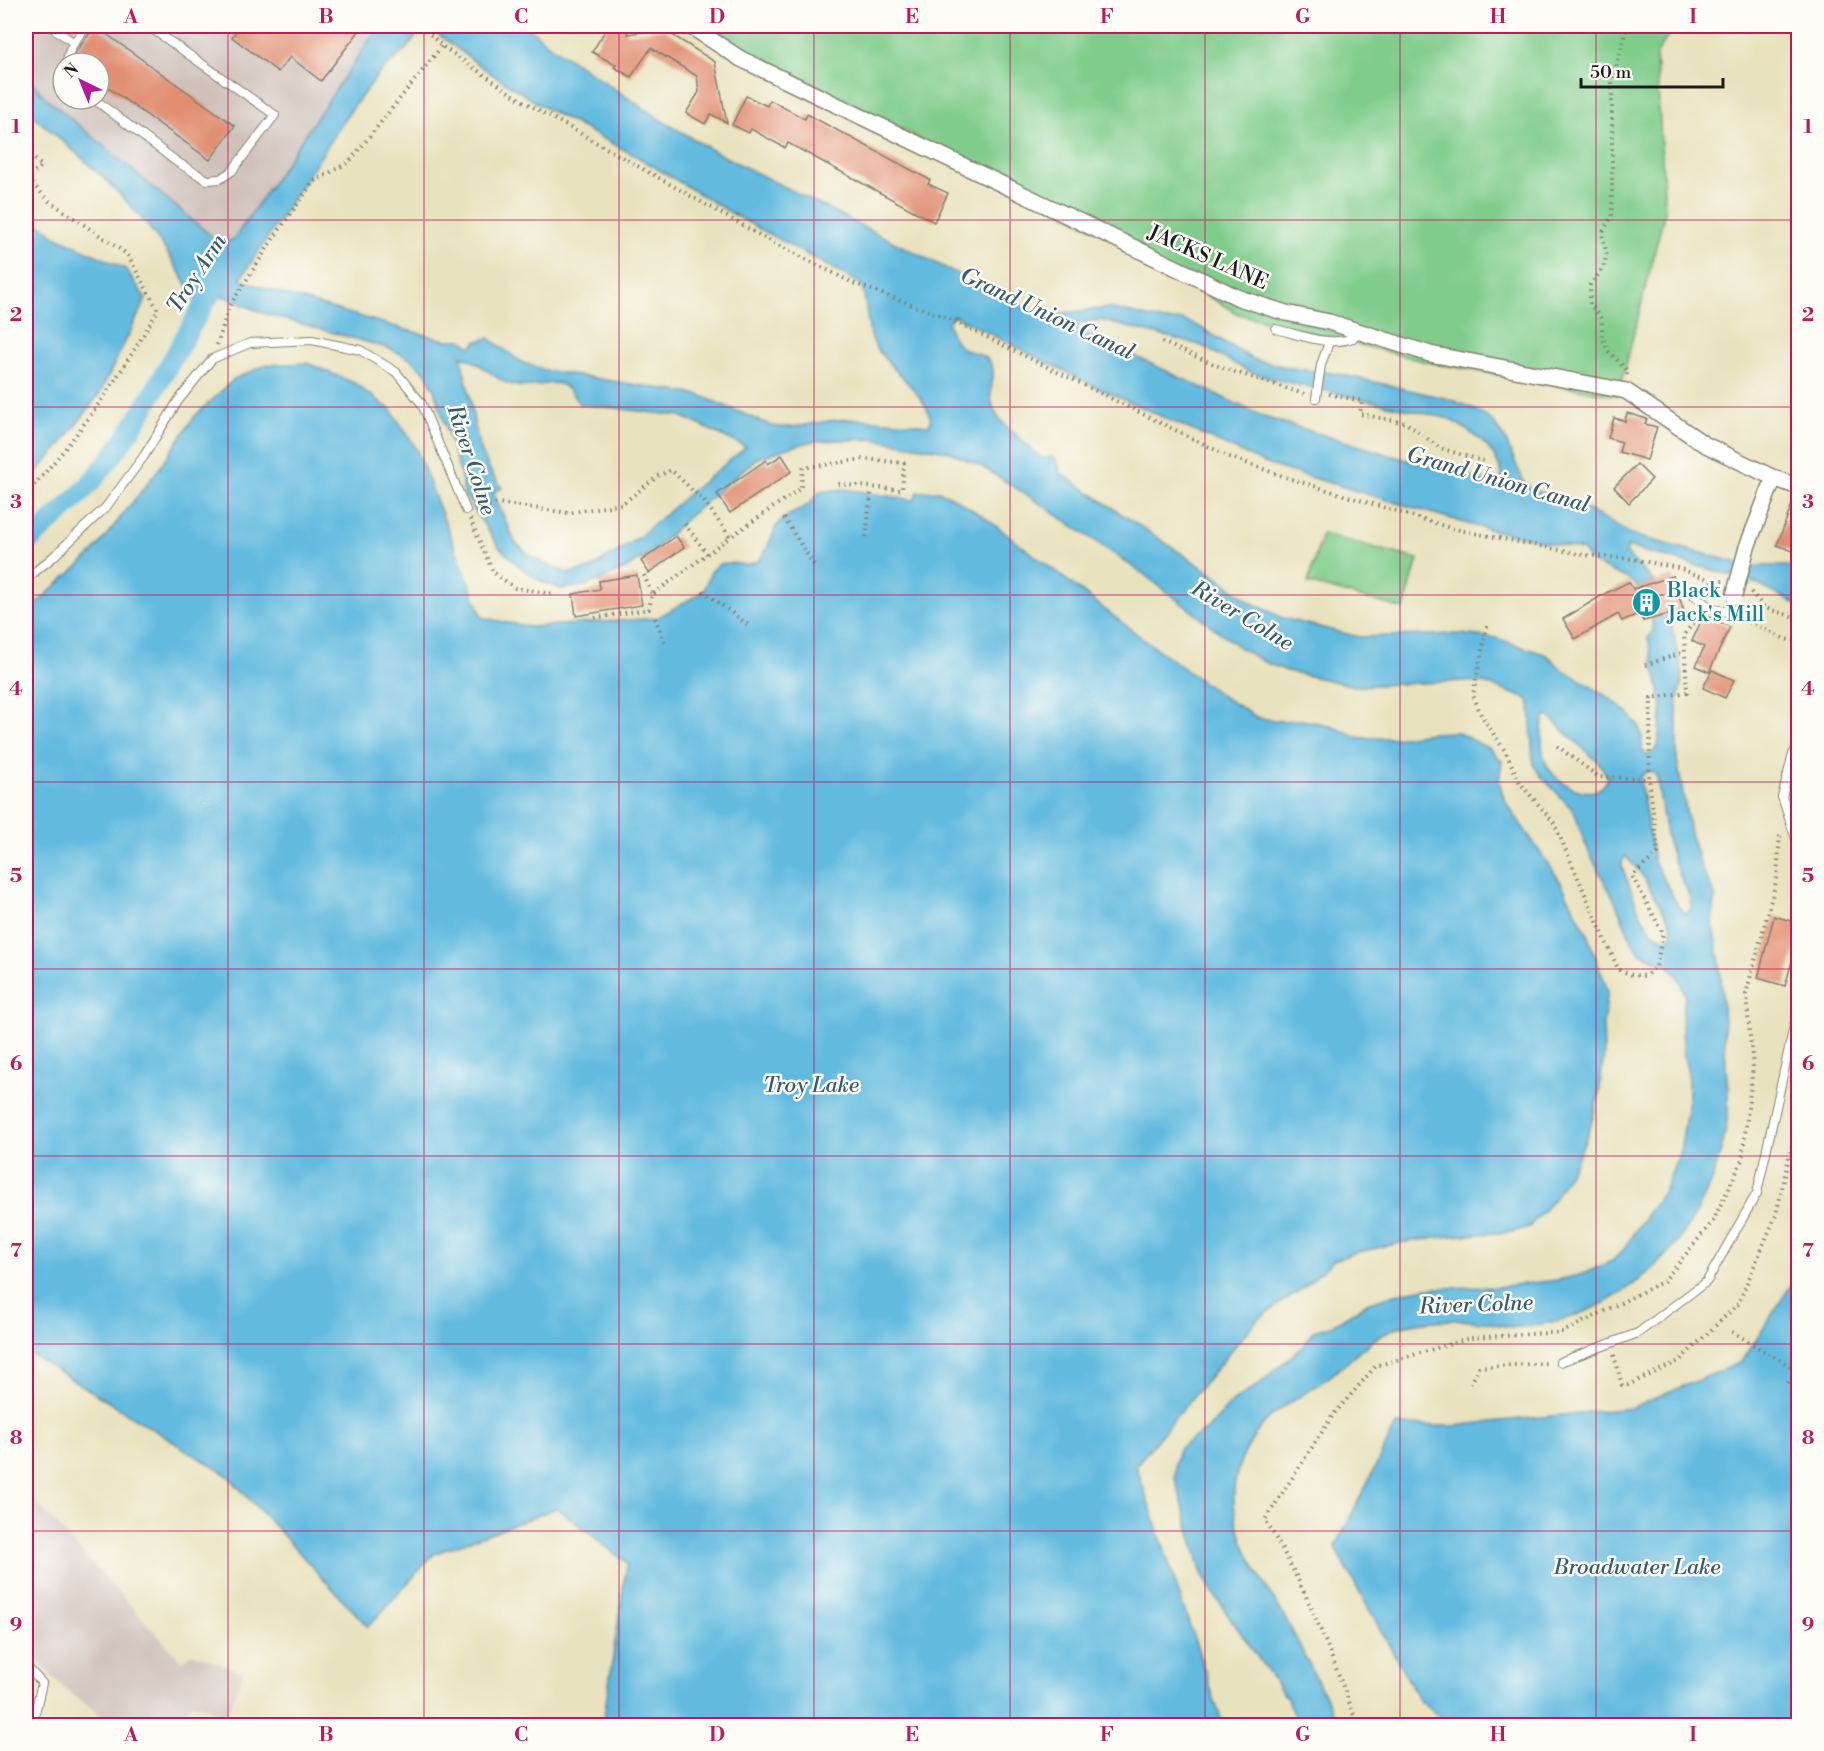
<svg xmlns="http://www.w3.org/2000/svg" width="1824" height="1751" font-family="'Libre Bodoni',serif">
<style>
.industrial{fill:#cfc1ba;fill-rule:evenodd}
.green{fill:#7fcc8b;stroke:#4e7454;stroke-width:1.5}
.water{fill:#62badf;stroke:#3f6b7e;stroke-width:1.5;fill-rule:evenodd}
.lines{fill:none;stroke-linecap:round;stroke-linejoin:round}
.canal{stroke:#62badf;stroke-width:20}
.building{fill:#e18e71}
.service-casing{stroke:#827f6d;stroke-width:10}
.minor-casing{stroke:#827f6d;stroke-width:18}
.path{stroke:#827f6d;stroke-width:4;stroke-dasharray:1.5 4.5;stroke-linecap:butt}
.service{stroke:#fff;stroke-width:8}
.minor{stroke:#fff;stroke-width:15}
.minor-bridge-casing{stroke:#827f6d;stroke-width:18;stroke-linecap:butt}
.minor-bridge{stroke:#fff;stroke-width:15}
.grid{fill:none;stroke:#c2185b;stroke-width:1.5;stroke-opacity:0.55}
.labels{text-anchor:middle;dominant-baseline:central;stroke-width:5;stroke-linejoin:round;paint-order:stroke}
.street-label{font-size:21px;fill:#1c1c1c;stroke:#fdfcf7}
.culture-label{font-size:21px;fill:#0d838f;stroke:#fdfcf7;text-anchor:start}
.water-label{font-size:22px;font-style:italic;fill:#385b6a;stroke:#fdfcf7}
.neatline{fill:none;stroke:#c2185b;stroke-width:2}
.grid-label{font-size:20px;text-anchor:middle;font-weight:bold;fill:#c2185b}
</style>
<rect width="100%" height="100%" fill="#fdfcf7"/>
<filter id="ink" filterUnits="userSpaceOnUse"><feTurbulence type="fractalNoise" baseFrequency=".0167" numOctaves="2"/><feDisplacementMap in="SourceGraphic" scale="12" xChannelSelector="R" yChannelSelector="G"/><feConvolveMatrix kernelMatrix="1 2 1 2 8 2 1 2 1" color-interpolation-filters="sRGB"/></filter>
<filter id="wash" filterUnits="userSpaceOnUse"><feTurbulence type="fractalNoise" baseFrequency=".008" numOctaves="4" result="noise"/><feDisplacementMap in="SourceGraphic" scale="24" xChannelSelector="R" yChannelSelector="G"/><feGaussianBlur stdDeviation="1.35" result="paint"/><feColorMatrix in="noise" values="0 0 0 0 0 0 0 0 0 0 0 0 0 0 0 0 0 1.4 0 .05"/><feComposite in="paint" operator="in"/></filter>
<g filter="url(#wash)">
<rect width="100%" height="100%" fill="#e9e2be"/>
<g class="industrial">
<path d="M26,26H379L234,239L221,244L45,97L26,75ZM63,63H99V99H63Z"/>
<path d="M26,1491L182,1662L191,1653L243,1672L227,1715L193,1703L171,1725H114L63,1688L26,1649Z"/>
</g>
<g class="green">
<path d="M705,26H1674L1656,55L1665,211L1618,396L1427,362L1238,314L1102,233L722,37Z"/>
<path d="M1322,534L1418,559L1404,609L1308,583Z"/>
</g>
<g class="water">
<path d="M379,26H424L408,47L378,75L351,110L240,280L286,295L403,329L445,340H462L471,347L477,341L489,338L521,362L544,370L699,395L772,426C797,430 822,420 847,419C874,419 901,422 928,425L931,422C929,396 889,369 876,347C864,327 869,305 861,284L738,217L636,156L547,109L487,71L427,26H527L549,45L669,125L721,155L1029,310L1062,313L1109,308L1166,321L1182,320L1198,326L1252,359L1291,368L1339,374L1453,400L1479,412L1492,421L1504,437L1523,480L1530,488L1588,510L1632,535L1750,566H1798V605L1749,580L1628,547L1626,553L1654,582L1638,588L1630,580L1591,562L1582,550L1475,526L1269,465L1092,385L953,315L948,323C958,363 982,345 992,366C996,375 990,385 991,394C991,413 1001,421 1014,433C1023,441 1031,450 1042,458L1052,457L1058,462L1060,473L1214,575L1252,603L1283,618L1359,637L1460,634L1496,638L1547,655L1562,669L1610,698L1629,714L1639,726L1642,737V751L1649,756L1658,747L1662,705L1648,638L1653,632L1652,619L1669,614L1683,675L1677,705V760L1690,833L1702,870L1716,897C1707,920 1718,942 1720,966C1723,999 1724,1032 1726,1065C1727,1080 1729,1097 1728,1112C1725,1152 1705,1205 1681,1237C1642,1289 1582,1324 1517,1327C1506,1328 1494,1323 1482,1322C1458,1319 1430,1320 1406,1325C1374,1332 1351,1362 1325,1380C1306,1394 1284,1404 1267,1420C1258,1429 1250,1443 1244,1454C1215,1513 1254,1567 1284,1616C1304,1652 1321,1690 1340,1725H1300L1288,1700L1214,1595L1201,1571L1175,1478V1463L1179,1449L1192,1439L1208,1429L1233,1401L1257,1386L1303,1346L1313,1331L1331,1326L1369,1302L1403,1292L1426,1288L1496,1287L1558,1280L1583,1274L1612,1261L1625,1248L1635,1231L1664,1191L1680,1152L1688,1103V1073L1683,1053L1682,1020L1685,995L1678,976L1667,965L1640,953L1632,942L1614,899L1597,868L1584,841L1574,811L1540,775L1533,764L1530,703L1527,699L1487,684L1466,681L1355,686L1287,671L1264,662L1240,648L1146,576L1038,502L981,466L947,451L872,439L815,441L791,447L756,459L687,518L651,553L625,569L603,579L583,586L561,589L541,581L519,566L499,547L481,520L464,494L461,476L434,389L425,372L412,360L391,349L263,313L223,296L201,308C183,278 166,247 143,220C109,179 66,144 26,110V75L45,97L221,244L234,239ZM1100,320L1200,345L1248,371L1273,379L1450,419C1471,432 1500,450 1502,478L1493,483L1413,462L1264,417L1077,329L1079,323ZM461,356C482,361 496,383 518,386C549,390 558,368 579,404L681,416L746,447L693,490L637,539L590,569L569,573L549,566L529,555L515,542L493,492L502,488C474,452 476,424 467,383C465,374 462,364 461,356ZM1546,716L1549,717L1599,763L1608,777C1599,806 1558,786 1548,767C1542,757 1542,745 1542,734C1542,728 1542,722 1546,716ZM1648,771L1653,772L1657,777C1662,808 1664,839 1677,869C1681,880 1696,901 1689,912L1685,913L1679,907L1654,861L1640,780L1643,774ZM1625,856L1640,872L1670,922C1672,929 1674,934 1669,939C1646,940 1633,896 1627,879C1625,874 1622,869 1622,865C1622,860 1623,860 1625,856Z"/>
<path d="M26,214L57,237L126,269L146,299L100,393L58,449L26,483Z"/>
<path d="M307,363L354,383L391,410L415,446L483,618L531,627L657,618L703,592L711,572L719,564L732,563L746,565L759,561L767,548L776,527L784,518L808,505L819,492L844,489L914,500L918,492L938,491L954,498L987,519L1141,637L1222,696L1258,718L1280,721L1302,720L1325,724L1361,738H1395L1430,733L1457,732L1490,749L1502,761L1499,781L1505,801L1560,881L1586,931L1608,991L1603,1023L1604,1053L1599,1095L1590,1128L1577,1159L1554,1199L1529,1227L1511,1232L1451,1236L1405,1242L1358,1252L1334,1260L1304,1287L1256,1321L1136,1465L1223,1725H607L603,1723L627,1563L557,1508L434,1554L368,1627L227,1475L26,1351V612L91,555L161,466L195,416L234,379L266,365Z"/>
<path d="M1798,1274V1725H1450L1420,1701L1335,1548L1396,1425L1452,1426L1631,1408L1742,1362Z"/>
</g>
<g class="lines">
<path class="canal" d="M26,544C45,526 67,508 86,488C140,430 172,353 215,287"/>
</g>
<g id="blocks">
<g class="building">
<path d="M95,26L235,126L210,160L99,81V63H73L75,53Z"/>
<path d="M240,26H363L321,81L290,57L278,72L232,37Z"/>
<path d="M608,26H626L628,34L663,29L715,62L727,123L711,114L705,124L686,113L699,92L697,76L651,48L631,77L614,67L616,65L592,52Z"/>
<path d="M746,96L767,106L770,100L805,119L807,114L930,180L928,184L948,193L934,222L788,143L785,148L751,129L749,133L732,125Z"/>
<path d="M1627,413L1647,419L1645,424L1657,427L1647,460L1619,452L1622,442L1608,438L1614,418L1625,421Z"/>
<path d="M782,455L792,471L730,513L717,494L766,460L768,464Z"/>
<path d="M1637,464L1652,479L1629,503L1614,487Z"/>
<path d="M1795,496L1798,497V553L1777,545Z"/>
<path d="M676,536L684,547L649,573L641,561Z"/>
<path d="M637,575L642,605L576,616L573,594L600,589L599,581Z"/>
<path d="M1673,576L1686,619L1672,624L1670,614L1643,621L1640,613L1622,621L1618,614L1575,639L1563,619L1606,593L1629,582L1633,589Z"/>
<path d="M1703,617H1709L1730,627L1709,672L1696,666L1704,647L1692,641Z"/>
<path d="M1712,670L1734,680L1725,698L1703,688Z"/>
<path d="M1774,916L1798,923V940L1785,986L1758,978Z"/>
</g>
</g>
</g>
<g filter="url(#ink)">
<use href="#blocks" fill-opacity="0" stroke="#827f6d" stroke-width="1.5"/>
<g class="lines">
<defs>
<g id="service">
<path d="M50,26L74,43"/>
<path d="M67,63C67,49 79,36 86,26"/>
<path d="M94,99L177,162L207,180L220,179L232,171L275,115L148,26"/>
<path d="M1276,329C1301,335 1328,347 1353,338L1356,330"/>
<path d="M1316,398L1321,365L1329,342"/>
<path d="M26,579L53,557L106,507L144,456L178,401L212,359L250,343L312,340L360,350L396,372L422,404L466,510"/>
<path d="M1686,589L1711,608L1727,612L1734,596"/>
<path d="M1798,746L1793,754L1782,797L1798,845"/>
<path d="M1560,1362L1638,1333L1707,1281L1757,1193L1798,1008"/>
<path d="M26,1666L42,1683L32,1726"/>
</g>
<g id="minor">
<path d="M690,26L741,59L1239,298L1286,313L1329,322L1430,354L1626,391L1704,444L1774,478L1798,487"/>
<path d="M1747,547L1774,478"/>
</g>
</defs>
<use href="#service" class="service-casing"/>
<use href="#minor" class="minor-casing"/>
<g class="path">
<path d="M422,26L442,46L521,100L772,242L853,283L950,319L1230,457L1288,478L1454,529L1584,555L1633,559L1678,568L1716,582L1723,581"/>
<path d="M26,151L42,166L26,180"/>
<path d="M1162,342L1223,368L1304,394"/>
<path d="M217,345L229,307L275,236L313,182L349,162L442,46"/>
<path d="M1627,375V370L1608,351L1602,335V320L1590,304V285C1607,264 1609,260 1602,233L1612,216V81L1627,26"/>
<path d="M1329,394L1362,401L1360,414L1406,423L1440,448L1486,462"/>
<path d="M26,494C78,438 120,376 158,310L127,254L49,201L28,179"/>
<path d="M477,507L499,503L568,513L622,504L658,476L671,470L705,502L730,537L801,488L803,468L864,459L904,463L902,490L838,484"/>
<path d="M784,518L814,565"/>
<path d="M470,519L493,572L515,588L554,594"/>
<path d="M685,524L707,554"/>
<path d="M866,537L871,493"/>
<path d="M644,575L652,595L730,537"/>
<path d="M703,591L748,625"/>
<path d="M1751,592L1765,608L1798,618"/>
<path d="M1738,617L1785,639L1798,642"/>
<path d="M595,618L649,609L652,595"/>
<path d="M655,618L666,645"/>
<path d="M1487,626L1473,695L1481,715L1505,751L1520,783L1554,823L1618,969L1632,975L1645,976L1656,967L1663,933L1632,876L1658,853L1649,779L1651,698L1687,692L1684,635L1701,613"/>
<path d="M1645,665L1685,652"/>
<path d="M1557,746L1599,777L1649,779"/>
<path d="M1794,1194L1798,1195"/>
<path d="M1732,1332L1795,1369"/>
<path d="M1614,1355L1622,1385H1628L1679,1361L1738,1304L1776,1215L1798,1118"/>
<path d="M1788,1383L1798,1364"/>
<path d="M1471,1384L1479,1367L1547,1363"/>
<path d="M1358,1726C1331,1654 1305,1584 1265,1520L1333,1415L1376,1366L1471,1338L1563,1332L1664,1281L1713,1221L1742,1160L1753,1067L1746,994L1777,878L1780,834"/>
</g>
<use href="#service" class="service"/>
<use href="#minor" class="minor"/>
<defs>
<path id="minor-bridge" d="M1734,596L1747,547"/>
</defs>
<use href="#minor-bridge" class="minor-bridge-casing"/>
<use href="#minor-bridge" class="minor-bridge"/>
</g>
</g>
<path class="grid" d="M228,26V1726M424,26V1726M619,26V1726M814,26V1726M1010,26V1726M1205,26V1726M1400,26V1726M1596,26V1726M26,220H1798M26,407H1798M26,595H1798M26,782H1798M26,969H1798M26,1156H1798M26,1344H1798M26,1531H1798"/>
<defs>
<symbol id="building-disc" viewBox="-11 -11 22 22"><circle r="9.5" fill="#0f9aa8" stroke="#fdfcf7"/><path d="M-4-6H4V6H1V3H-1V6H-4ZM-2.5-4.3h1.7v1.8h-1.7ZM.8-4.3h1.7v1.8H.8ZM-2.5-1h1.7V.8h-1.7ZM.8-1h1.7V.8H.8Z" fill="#fff"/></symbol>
</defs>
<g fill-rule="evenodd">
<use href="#building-disc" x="1630" y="586" width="33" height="33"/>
</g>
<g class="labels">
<g class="street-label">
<text transform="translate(1208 258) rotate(24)">JACKS LANE</text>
</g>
<g class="culture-label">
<text x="1667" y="591">Black<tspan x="1667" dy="24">Jack's Mill</tspan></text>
</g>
<g class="water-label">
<text transform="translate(197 274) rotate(-57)">Troy Arm</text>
<text transform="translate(1047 314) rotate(25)">Grand Union Canal</text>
<text transform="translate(471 460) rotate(72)">River Colne</text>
<text transform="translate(1498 480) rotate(16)">Grand Union Canal</text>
<text transform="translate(1242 616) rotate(31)">River Colne</text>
<text x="811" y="1085">Troy Lake</text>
<text transform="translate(1476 1305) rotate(-2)">River Colne</text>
<text x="1637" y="1567">Broadwater Lake</text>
</g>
</g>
<rect width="1824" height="1751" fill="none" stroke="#fdfcf7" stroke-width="66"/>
<g transform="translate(81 81) rotate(317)"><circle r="28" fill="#fdfcf7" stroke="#a3a29f" stroke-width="1.5"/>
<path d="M0-4.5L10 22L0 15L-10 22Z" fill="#b5179e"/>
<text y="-9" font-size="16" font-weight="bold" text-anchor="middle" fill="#1c1c1c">N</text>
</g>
<path d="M1581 78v9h142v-9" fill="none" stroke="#1c1c1c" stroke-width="3"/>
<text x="1590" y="78" font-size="18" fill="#1c1c1c" stroke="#fdfcf7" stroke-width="4.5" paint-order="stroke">50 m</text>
<rect x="33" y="33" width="1758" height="1685" class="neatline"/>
<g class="grid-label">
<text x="131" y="23">A</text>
<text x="326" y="23">B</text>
<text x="521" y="23">C</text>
<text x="717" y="23">D</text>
<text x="912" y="23">E</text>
<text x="1107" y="23">F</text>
<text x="1303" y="23">G</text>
<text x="1498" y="23">H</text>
<text x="1693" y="23">I</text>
<text x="16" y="133">1</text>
<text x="1808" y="133">1</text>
<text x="16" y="321">2</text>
<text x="1808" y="321">2</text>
<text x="16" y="508">3</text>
<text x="1808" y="508">3</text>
<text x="16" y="695">4</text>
<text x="1808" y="695">4</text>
<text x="16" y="882">5</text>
<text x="1808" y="882">5</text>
<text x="16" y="1070">6</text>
<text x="1808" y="1070">6</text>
<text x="16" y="1257">7</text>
<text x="1808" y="1257">7</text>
<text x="16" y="1444">8</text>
<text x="1808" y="1444">8</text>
<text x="16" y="1631">9</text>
<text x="1808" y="1631">9</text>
<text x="131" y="1741">A</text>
<text x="326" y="1741">B</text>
<text x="521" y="1741">C</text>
<text x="717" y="1741">D</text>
<text x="912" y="1741">E</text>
<text x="1107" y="1741">F</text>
<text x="1303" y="1741">G</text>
<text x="1498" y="1741">H</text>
<text x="1693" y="1741">I</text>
</g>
</svg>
